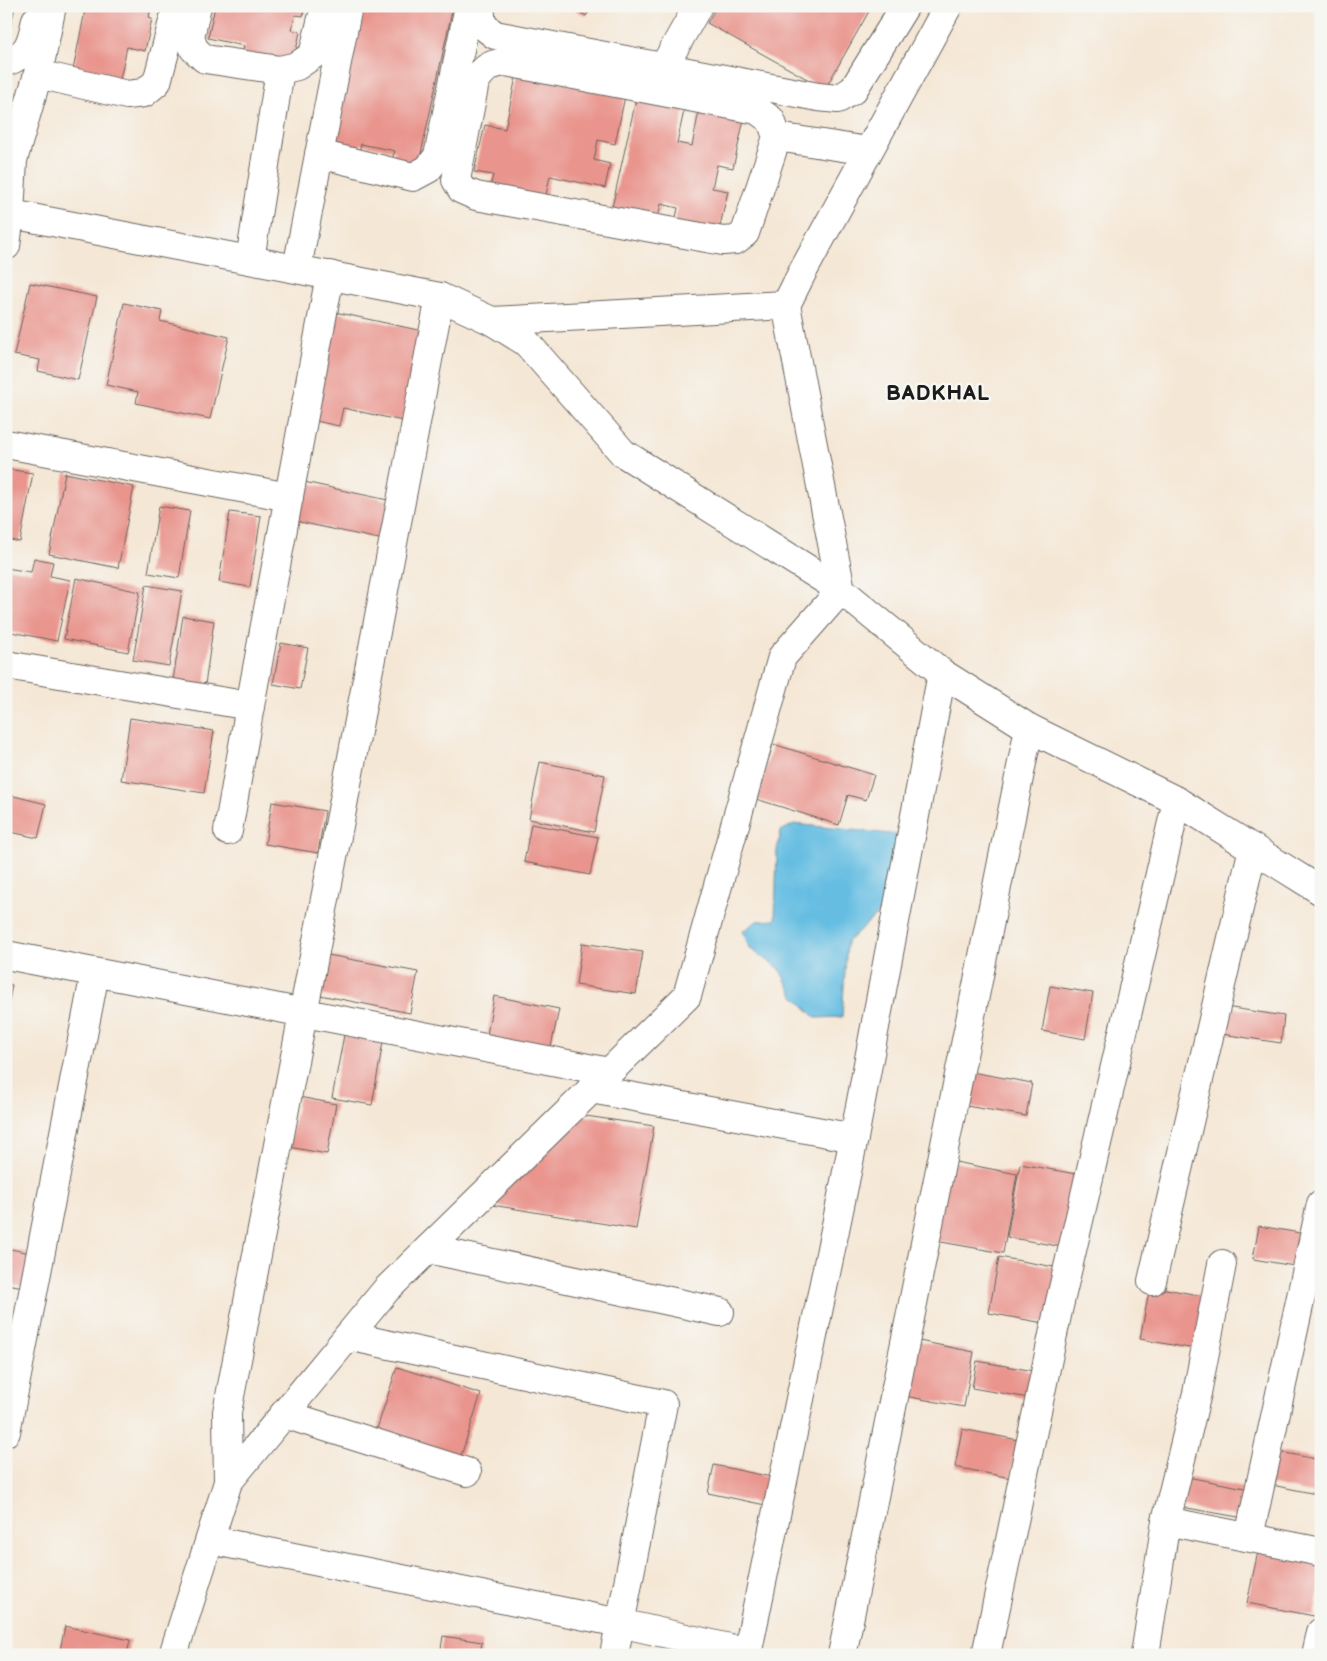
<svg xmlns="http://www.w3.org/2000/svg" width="1327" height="1661" font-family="'Balsamiq Sans',sans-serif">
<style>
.water{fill:#65bde2;stroke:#406c7f}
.building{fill:#e9948d}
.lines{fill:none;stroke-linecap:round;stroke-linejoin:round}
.minor-casing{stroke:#68635d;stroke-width:30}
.minor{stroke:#fff;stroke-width:28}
.labels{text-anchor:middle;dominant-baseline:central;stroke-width:5;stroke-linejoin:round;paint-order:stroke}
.district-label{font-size:21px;font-weight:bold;letter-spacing:1px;fill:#1c1c1c;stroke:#f6f6f2}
</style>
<rect width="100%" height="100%" fill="#f6f6f2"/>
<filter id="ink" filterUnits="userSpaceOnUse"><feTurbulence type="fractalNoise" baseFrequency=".02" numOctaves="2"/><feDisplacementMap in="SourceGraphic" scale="10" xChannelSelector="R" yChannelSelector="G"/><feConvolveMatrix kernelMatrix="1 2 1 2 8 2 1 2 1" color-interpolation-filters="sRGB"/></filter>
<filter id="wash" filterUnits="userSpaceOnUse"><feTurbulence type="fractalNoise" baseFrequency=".0096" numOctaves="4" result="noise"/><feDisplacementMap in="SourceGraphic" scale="20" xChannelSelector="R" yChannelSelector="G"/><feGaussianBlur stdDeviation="1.12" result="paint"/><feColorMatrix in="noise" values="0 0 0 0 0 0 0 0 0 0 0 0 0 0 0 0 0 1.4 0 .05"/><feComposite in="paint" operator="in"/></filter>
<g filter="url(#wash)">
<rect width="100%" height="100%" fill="#f5e7d5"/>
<path class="water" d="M794,824L910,836L885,907L847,942L842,1017L816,1018L793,995L779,968L749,948L743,931L757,921L775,920L777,850L781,831Z"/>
<g id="blocks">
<g class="building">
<path d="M6,6H15L7,45H6Z"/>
<path d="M86,6H151L149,18L152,19L145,51L127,47L119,84L72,75Z"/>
<path d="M215,6H305L303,16L295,15L292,30L300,32L293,64L242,54L244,46L208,38Z"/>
<path d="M359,6H453L419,163L392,159L395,151L361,144L358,155L331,151Z"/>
<path d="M569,6H592L586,16Z"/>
<path d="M717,6H872L825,89L707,23Z"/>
<path d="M517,72L625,96L615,144L598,140L594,160L610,164L605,188L550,176L545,199L490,187L493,175L474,172L485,125L505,129Z"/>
<path d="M637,95L685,106L677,143L692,146L700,106L745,115L733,168L717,165L712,188L728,191L718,235L674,226L678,208L661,204L657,222L611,212Z"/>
<path d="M30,283L97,297L78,380L38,371L40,360L14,355Z"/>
<path d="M124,303L162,311L160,321L229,337L210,419L136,403L138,392L106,385Z"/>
<path d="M335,312L427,332L407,422L343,408L339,426L311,420Z"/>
<path d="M6,469L33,473L20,542L6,539Z"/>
<path d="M65,473L134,487L118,568L49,554Z"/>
<path d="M304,482L397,502L388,541L295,521Z"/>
<path d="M159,506L190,511L179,578L148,573Z"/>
<path d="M230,512L261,516L250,587L219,582Z"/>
<path d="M34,558L53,562L50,576L70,580L57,641L6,631V568L31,572Z"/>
<path d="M76,578L140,592L128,652L64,639Z"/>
<path d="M146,585L182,591L169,666L133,660Z"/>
<path d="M183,616L214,621L204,692L172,687Z"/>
<path d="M281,643L308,648L300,689L273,684Z"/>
<path d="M130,718L214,731L204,793L121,780Z"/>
<path d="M773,744L874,775L866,800L848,795L839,825L756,799Z"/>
<path d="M540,762L605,775L594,832L529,819Z"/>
<path d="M6,794L46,804L38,838L6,831Z"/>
<path d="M272,802L325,811L318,853L265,844Z"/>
<path d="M531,824L598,837L590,875L524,862Z"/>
<path d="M582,943L643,952L636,994L576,985Z"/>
<path d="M328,955L418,972L410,1013L320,995Z"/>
<path d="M6,984L12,985L7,1011L6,1010Z"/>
<path d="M1050,986L1093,993L1085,1039L1042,1031Z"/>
<path d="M494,996L559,1009L551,1047L485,1046Z"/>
<path d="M1219,1006L1284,1016L1281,1043L1215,1033Z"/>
<path d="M344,1035L383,1042L372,1105L332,1098Z"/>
<path d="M966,1071L1032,1083L1026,1116L960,1105Z"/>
<path d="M299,1097L336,1104L327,1154L289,1147Z"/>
<path d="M572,1114L654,1126L636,1229L486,1204Z"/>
<path d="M945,1160L1017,1174L1003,1253L930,1240Z"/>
<path d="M1020,1164L1076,1174L1063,1247L1007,1237Z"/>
<path d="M1259,1226L1306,1234L1300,1267L1253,1259Z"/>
<path d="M6,1248L30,1253L24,1287L6,1284Z"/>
<path d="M999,1257L1060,1268L1049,1324L989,1313Z"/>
<path d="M1150,1286L1209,1297L1200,1350L1140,1339Z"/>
<path d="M6,1327L12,1328L7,1354H6Z"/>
<path d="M909,1339L974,1352L964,1407L899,1395Z"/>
<path d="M977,1361L1034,1371L1029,1398L972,1388Z"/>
<path d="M397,1367L481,1394L459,1462L375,1435Z"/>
<path d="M962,1429L1018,1440L1011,1478L955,1467Z"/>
<path d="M1275,1451L1321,1460V1495L1267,1484Z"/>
<path d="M714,1465L776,1478L770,1506L708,1493Z"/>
<path d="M1182,1476L1250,1489L1244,1518L1176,1506Z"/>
<path d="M1260,1542L1321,1556V1578L1314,1616L1247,1603Z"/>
<path d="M65,1626L130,1640L127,1655H59Z"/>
<path d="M443,1636L482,1642L480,1655H440Z"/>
</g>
</g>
</g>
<g filter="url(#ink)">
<use href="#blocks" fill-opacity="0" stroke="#68635d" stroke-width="1"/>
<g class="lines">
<defs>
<g id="minor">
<path d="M197,6L190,37L194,49L205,59L280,70L297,66L313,55L325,6"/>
<path d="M480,6L482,25L495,35L818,97L838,99L853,90L905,6"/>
<path d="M6,62C30,54 31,42 36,20"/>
<path d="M663,68L698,6"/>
<path d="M38,74L127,95L144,93L157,82L177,6"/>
<path d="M777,137L745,233L736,240L723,241L476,196L462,190L456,180L475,82C484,68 489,64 506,62L757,110L771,120L777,137L868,151"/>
<path d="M319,154L413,177L428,169L438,156L469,6"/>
<path d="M6,213L440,297L492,321L526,342L623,453L841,590L942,673L1029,728L1177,801L1321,891"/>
<path d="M6,246L10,214L13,160L38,74L52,6"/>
<path d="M250,260L280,70"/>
<path d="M297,268L348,6"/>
<path d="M492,321L786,305"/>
<path d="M6,444L289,497"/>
<path d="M6,665L250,706"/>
<path d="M228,831L250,706L330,275"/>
<path d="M6,955L609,1072"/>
<path d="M591,1089L854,1138"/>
<path d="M428,1249L720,1312"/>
<path d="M1152,1281L1253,848"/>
<path d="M348,1336L663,1404L614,1655"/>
<path d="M284,1414L467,1472"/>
<path d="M6,1432L95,973"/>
<path d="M228,1482L227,1412L440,297"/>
<path d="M1166,1521L1321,1552"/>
<path d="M1249,1537L1321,1204"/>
<path d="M210,1540L620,1623L747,1652"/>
<path d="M173,1655L228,1482L386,1290L687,996L782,657L841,590L786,305L803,271L948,6"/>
<path d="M747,1655L854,1138L942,673"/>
<path d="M842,1655L1029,728"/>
<path d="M986,1655L1059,1306L1177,801"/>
<path d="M1145,1655L1166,1521L1197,1393L1222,1264"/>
<path d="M1316,1655L1321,1632"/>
</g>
</defs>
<use href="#minor" class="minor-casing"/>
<use href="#minor" class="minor"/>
</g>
</g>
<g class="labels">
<g class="district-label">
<text x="938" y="393">BADKHAL</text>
</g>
</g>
<rect width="1327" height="1661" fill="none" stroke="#f6f6f2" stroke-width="25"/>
</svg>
